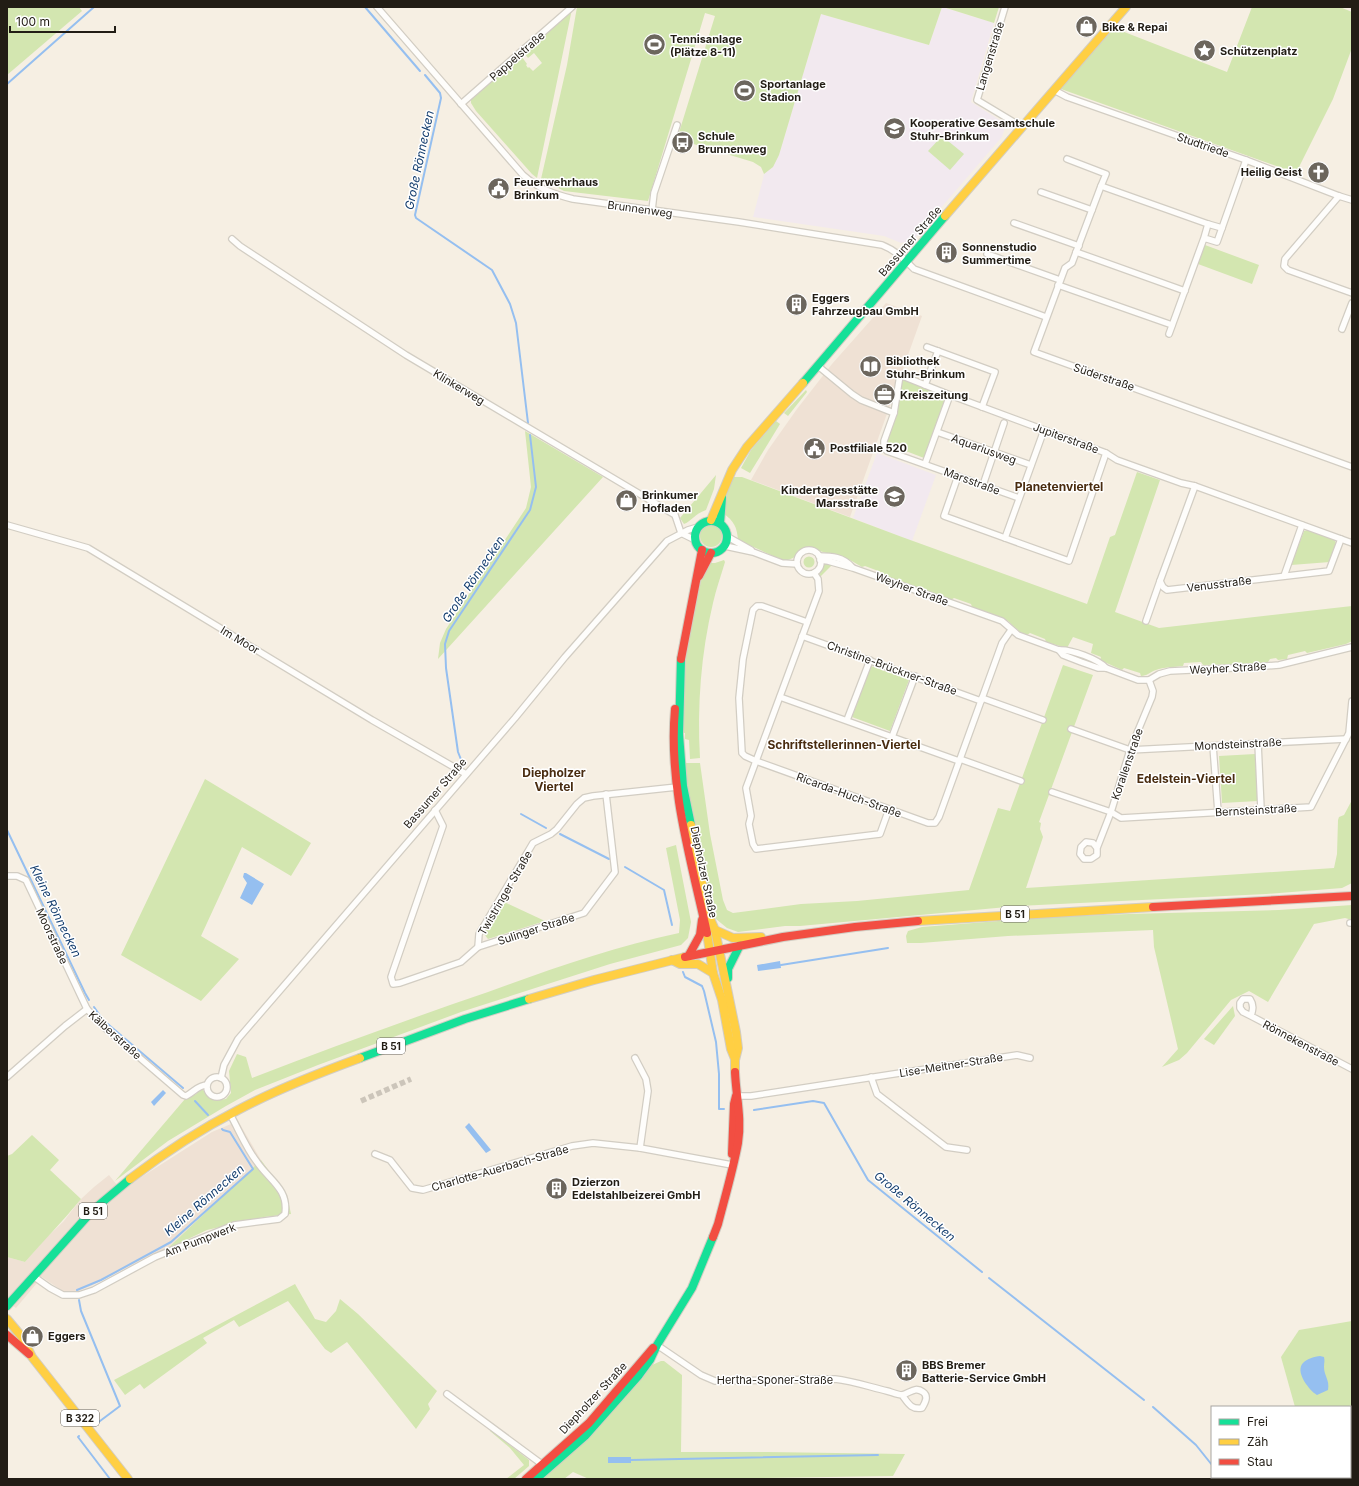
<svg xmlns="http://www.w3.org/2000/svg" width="1359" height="1486" font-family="Inter,sans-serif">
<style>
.commercial{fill:#efe1d4}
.education{fill:#f2e9ef}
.green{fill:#d3e6b0}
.water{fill:#95bff0}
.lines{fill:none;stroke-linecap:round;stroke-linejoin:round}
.stream{stroke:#95bff0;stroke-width:2}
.street-tunnel{stroke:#ccc5ba;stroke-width:5.5;stroke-dasharray:5.5 3;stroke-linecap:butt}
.street-casing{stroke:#d2cdc3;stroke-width:8}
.fast-casing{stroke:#d2cdc3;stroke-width:10}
.slow-casing{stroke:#d2cdc3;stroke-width:10}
.jam-casing{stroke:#d2cdc3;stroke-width:10}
.street{stroke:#fefdfb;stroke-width:5.5}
.fast{stroke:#16e098;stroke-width:8}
.slow{stroke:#ffcf43;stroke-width:8}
.jam{stroke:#f24e42;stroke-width:8}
.labels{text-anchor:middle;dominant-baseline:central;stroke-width:3;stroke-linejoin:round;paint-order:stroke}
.shield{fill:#fff;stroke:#64615b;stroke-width:1}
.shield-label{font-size:10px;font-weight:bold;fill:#221d15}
.poi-label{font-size:11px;font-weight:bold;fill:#221d15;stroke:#fff;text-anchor:start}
.street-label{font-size:11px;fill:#221d15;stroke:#fff}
.water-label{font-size:12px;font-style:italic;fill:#133d6e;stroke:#fff}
.neighbourhood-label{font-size:12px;font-weight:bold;fill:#492c10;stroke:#fff}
</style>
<rect width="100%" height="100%" fill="#f6efe3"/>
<g class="commercial">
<path d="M886,303L922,316L850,517L751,480L768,450L797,409L832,364Z"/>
<path d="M238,1121L261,1160L167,1249L153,1254L91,1286L78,1291L64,1292L42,1277L16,1308L7,1302V1257L25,1262L44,1240L63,1222L81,1199L94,1187L109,1175L121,1190L212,1132Z"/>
</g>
<g class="education">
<path d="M942,7L994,23L971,102L1006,124L1002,137L915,238L910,241L901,243L884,236L753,217L763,179L764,174L773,167L779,155L821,14L929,45Z"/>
<path d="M877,453L936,475L912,541L853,518Z"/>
</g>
<g class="green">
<path d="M7,7H79L82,11L7,75Z"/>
<path d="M577,7H942L929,45L821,14L779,155L773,167L764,174L761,167L753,162L677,139L715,16L705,13L648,201L564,191L541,179L567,65Z"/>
<path d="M943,7H999L994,23Z"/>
<path d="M1252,7H1340L1352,12V48L1333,99L1296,173L1061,89L1114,28L1227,72Z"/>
<path d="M572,9L537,178L532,174L476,111L471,103V100L518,57H522L527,64L526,65L528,68L529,67L533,71L542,63L534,53L528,58L525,54V51Z"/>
<path d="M942,136L964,154L950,170L928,151Z"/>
<path d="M1205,245L1259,265L1252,284L1198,264Z"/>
<path d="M901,378L946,396L924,458L885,443Z"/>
<path d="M806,390L807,392L788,416L784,413Z"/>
<path d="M776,421L780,424L750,473L741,468L751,450Z"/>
<path d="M525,431L603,477L438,659L440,643L446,629L526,508L531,487Z"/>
<path d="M1137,472L1160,480L1115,612L1159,628L1352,606V641L1346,644L1307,653L1305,651L1288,655L1287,659L1278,660L1276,658L1270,659L1268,662L1244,665L1242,664L1203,665L1201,662L1184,663L1183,666C1174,667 1164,667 1156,670C1150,672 1147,676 1141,676L1140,673L1124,668L1122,670L1100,660L1101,657L1091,653L1093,644L1073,637L1067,648L1046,642L1045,639L1030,633L1027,635L1020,632L1008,621L972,607L971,604L954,598L951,600L911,587L910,585L882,575L881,572L865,566L862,567L850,560L813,549H804L793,558L788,560H782L738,540C737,527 734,521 723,513L727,494L733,477H742L902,537L1087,604L1110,537L1115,535Z"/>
<path d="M716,475L714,489L706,510C694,514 692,521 684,524L680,518Z"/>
<circle cx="711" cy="536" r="11"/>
<path d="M1308,530L1334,539L1336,543L1330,562L1291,565L1304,531Z"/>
<circle cx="809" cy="562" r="5.5"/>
<path d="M724,560L725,562C721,576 716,589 713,603C701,653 697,706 700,758L690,759L689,740L685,739V733H682V701L687,644L703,572L708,563H715Z"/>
<path d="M828,563L833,564L820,577L819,571L822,565Z"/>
<path d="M1063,665L1093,675L1039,822L1041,823L1040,829L1043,837L1026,888L1334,868L1337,854L1338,820L1339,817L1344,815L1352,800V883L1342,888L1266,894L1018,906L800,926H785L738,932L727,928L716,919L708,903L704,883L683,763H700L710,834L723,900L727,910L733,913L801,904L857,901L969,890L998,808L1010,811Z"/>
<path d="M871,666L909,680L890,731L852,717Z"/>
<path d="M1255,754L1258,801L1222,803L1219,756Z"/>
<path d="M205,779L311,843L291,876L242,847L201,936L239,959L201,1001L121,955Z"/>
<path d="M676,845L691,922L688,938L681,945L610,964L461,1012L318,1065L255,1090L226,1106L168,1141L115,1181L185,1099L196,1094L202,1089C211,1098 213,1101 226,1099L231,1093L229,1071L237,1054L246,1057L252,1078C330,1048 409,1019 488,992C551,969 613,947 679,933L680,920L666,848Z"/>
<path d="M502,901L545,921L488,939L484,934Z"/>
<path d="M1352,905V920L1345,918L1314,924L1268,1002L1249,991L1231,1000L1187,1053L1179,1060L1162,1067L1178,1049L1154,947L1153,930L1008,936L921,943H907L906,936L908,931L922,927L1052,917L1129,914L1279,910Z"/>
<path d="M1233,1006L1235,1016L1214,1045L1204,1039Z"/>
<path d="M32,1135L59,1160L50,1170L81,1199C63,1221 43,1241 25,1262L7,1257V1156L12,1154Z"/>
<path d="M261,1160L287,1195L291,1214L264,1217L207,1230L167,1249Z"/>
<path d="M295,1284L315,1319L326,1322L336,1311L340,1299L358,1314L437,1391L428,1404L430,1409L416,1429L347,1342L331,1353L325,1349L288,1301L239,1327L234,1320L203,1338L207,1343L144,1389L140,1384L125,1395L114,1380Z"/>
<path d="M1352,1321V1405L1346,1407H1295L1281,1357L1299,1330Z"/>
<path d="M661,1361H664L682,1375L681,1452H767L905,1454L893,1476L699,1479H589L573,1472L564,1479H539L639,1379H642L652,1365Z"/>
<path d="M491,1430L529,1460V1466L514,1479H506L524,1465L510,1448L490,1431Z"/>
</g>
<g class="water">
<path d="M244,873H246L264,884L252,905L240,898L247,883L243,877Z"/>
<path d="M780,961L781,968L758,971L757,965Z"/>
<path d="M163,1090L166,1093L154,1106L151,1102Z"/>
<path d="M469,1123L491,1150L486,1153L465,1127Z"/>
<path d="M1320,1356L1324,1357C1325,1361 1324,1363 1324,1367C1324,1376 1330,1380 1328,1390L1317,1395C1312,1392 1310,1389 1306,1384C1295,1367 1301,1359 1320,1356Z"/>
<rect x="608" y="1457" width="23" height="6"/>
</g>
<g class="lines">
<g class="stream">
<path d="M365,7L420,71"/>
<path d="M425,75L440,93L441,98L415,215L416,218L492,270L510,304L516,323L528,423"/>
<path d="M7,84L94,7"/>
<path d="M462,762L458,752L446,668L445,644L449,631L530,510L536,487L530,435"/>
<path d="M521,814L546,828"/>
<path d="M7,830L85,993L89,1000"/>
<path d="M560,834L609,859"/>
<path d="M625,867L664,890L672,925"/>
<path d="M781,965L888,948"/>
<path d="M683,972L685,977L702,986L704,991L716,1042L719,1074V1109H724"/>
<path d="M94,1007L103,1020L183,1088"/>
<path d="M195,1101L208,1115"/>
<path d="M754,1110L813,1101L824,1103L868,1180L982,1272"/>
<path d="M989,1278L1144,1400"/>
<path d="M77,1290L101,1280L171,1242L253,1169L230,1132L223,1130L222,1129"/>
<path d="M79,1300L81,1311L120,1406L96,1424"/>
<path d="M1153,1407L1196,1445L1212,1465"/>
<path d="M79,1436L78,1437L110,1479"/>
<path d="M631,1460L878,1455"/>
<path d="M1221,1477L1223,1479"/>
</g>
<path class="street-tunnel" d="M361,1101L411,1079"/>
<defs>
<g id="street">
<path d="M377,7L523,175C539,189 553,194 573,199L739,222L882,245C895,250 904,259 914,269L1046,317"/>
<path d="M1005,7L977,100L1022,127"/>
<path d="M1054,90L1067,97L1246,160L1339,196L1352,200"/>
<path d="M461,104L572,7"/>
<path d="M1067,159L1106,174L1101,186L1208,224"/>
<path d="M1101,186L1072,263L1065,268L1034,352L1352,467"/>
<path d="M1041,192L1092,210"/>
<path d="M1339,196L1285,259L1284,266L1288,270L1352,293"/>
<path d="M652,210L654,193L677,125"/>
<path d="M1014,223L1079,246"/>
<path d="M1222,228L1246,160"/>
<path d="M232,239L240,246L406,355L675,515L681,533"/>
<path d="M1076,252L1185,291"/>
<path d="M987,254L1060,280"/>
<path d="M1058,285L1172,325"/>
<path d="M1342,329L1352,303"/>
<path d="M1169,334L1204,238L1217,242L1222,228L1208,224L1204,238"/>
<path d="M927,347L995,372L982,407"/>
<path d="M818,366L852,394L861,400L894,413"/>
<path d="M925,385L938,351"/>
<path d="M1044,430L1005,538L1069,561L1106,453"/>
<path d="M937,432L1031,465"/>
<path d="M925,464L950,395"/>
<path d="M958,476L944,516L1005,538"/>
<path d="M983,485L1004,423"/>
<path d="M1195,486L1160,581L1163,587L1167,590L1329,571L1341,539"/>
<path d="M1019,498L887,451L884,447V441L894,413L900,375L950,395L1106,453L1117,460L1181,483L1195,486L1352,543"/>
<path d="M7,525L88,548L372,720L466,774"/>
<path d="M681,533L695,540"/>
<path d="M728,537L751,550"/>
<path d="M725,546L753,552L782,563L797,564"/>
<circle cx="809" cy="562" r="12"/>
<path d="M819,556C832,556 843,557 852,567"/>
<path d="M820,560L828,561L853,568L1002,621L1018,635L1059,650C1071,649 1098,659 1106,668"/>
<path d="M814,573L818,579L819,591L746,788L751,816L749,824L753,844L756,849L880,834L889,809"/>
<path d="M1284,576L1302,525"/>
<path d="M1146,621L1160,581"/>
<path d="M807,622L762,606H757L753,610L743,659L739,698L742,753L745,756L756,761L928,823H935L939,817L1002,643L1011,630"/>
<path d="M802,636L981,701"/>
<path d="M1059,650L1063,655L1081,662L1098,668H1106L1138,680H1149L1159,674L1170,671L1254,667L1279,665L1352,647"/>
<path d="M780,697L959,761"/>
<path d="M982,698L1043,720"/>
<path d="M847,720L870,660"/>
<path d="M1071,729L1130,750L1346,739"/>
<path d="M892,737L915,676"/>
<path d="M1258,743L1261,809"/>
<path d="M1213,746L1218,812"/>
<path d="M960,759L1021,781"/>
<path d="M1052,792L1111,812L1121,818L1311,807L1349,733L1352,701"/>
<path d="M435,810L443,826L393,971L391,977L393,984L400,983L461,962L478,947L479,934L533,843L551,834L557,829L577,804L584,798L593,796L677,787"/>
<path d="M1097,848L1093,843L1086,842L1081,847L1080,854L1084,859H1091L1097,855V848L1111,812L1130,750L1152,697L1153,691L1149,680"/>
<path d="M7,876H17L26,880L87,1009L105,1028L183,1095L186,1096C194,1092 198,1085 207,1085"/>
<path d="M1350,923H1352"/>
<path d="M478,947L584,913L615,872L606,794"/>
<path d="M1251,1016C1253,1009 1254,1005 1250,999H1243L1240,1003V1008L1243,1012L1251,1016L1352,1069"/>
<path d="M635,1058L646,1079L648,1091L640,1148"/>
<path d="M7,1077L65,1026L87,1009"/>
<path d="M871,1077L877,1094L946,1147L967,1150"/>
<circle cx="217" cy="1087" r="10"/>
<path d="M221,1078L224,1065L238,1039L515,718L565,657L667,541L688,530L698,527"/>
<path d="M736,1096H751L1017,1055L1030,1058"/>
<path d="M375,1154L390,1160L412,1188L423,1190L572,1146L593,1143L640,1148L732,1165"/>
<path d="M33,1276L50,1288L63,1295H79L94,1290L155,1257L234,1225L279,1219L285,1214C289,1189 269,1180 257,1162C246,1148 239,1130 230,1114"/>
<path d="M657,1345L701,1375L715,1381L835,1379C853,1381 870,1387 887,1391C891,1392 898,1395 902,1395C910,1393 915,1386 923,1392C929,1396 925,1403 922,1408C911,1410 908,1403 902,1395"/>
<path d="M447,1394L543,1465"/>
<path d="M1350,1452L1352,1451"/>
<path d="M1255,1479L1262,1477"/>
</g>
<g id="fast">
<path d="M803,383L945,216"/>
<circle cx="711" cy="537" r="16"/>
<path d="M720,523L722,498"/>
<path d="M681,659L679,734L683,786L691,825"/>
<path d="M728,978V969L740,945"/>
<path d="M360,1058L465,1019L529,999"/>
<path d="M7,1306L93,1210L130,1179"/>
<path d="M536,1479L585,1436L639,1375L650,1360L657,1345L692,1288L713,1237"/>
</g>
<g id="slow">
<path d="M945,216L1126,7"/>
<path d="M711,520L732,470L747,447L803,383"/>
<path d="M691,825L708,914L715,930L736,1032L738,1048L735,1060V1072"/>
<path d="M918,921L1153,907"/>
<path d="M715,930L733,938L761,937"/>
<path d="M707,933L713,973L722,1000L731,1049L735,1059"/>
<path d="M672,960L680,964H698L713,973"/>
<path d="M529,999L594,980L685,957"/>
<path d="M130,1179C164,1153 201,1129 238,1110C277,1089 319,1073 360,1058"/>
<path d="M7,1319L22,1337L32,1357L128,1479"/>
</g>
<g id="jam">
<path d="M699,576L711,553"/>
<path d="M681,659L702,550"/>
<path d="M675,709C668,784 691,860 707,933"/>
<path d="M1153,907L1352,896"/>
<path d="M689,955L700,935L702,920"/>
<path d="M685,957L783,937L855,927L918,921"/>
<path d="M732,1154L734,1104L736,1096"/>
<path d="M713,1237L718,1224C725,1197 733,1170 738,1143C742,1119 736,1096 735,1072"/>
<path d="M7,1335L29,1354"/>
<path d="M526,1479L589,1423L653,1348"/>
</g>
</defs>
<use href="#street" class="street-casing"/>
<use href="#fast" class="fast-casing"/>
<use href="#slow" class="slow-casing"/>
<use href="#jam" class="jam-casing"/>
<use href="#street" class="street"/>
<use href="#fast" class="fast"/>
<use href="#slow" class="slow"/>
<use href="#jam" class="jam"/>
</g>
<defs>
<symbol id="shop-disc" viewBox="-11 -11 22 22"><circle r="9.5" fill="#6c665d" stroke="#fff"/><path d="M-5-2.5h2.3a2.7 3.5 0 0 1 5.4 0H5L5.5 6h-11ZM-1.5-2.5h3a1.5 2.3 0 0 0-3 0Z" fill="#fff"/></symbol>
<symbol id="stadium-disc" viewBox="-11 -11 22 22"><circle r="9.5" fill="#6c665d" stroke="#fff"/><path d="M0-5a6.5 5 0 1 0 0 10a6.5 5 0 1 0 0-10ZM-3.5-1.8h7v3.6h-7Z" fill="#fff"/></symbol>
<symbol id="sight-disc" viewBox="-11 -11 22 22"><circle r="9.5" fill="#6c665d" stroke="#fff"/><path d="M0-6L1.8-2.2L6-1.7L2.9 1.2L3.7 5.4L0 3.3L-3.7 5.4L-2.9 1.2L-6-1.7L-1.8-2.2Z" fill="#fff"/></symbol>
<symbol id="school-disc" viewBox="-11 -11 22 22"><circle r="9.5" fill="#6c665d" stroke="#fff"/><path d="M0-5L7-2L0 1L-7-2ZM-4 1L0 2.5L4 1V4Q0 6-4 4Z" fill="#fff"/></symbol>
<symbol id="bus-disc" viewBox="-11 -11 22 22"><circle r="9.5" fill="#6c665d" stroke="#fff"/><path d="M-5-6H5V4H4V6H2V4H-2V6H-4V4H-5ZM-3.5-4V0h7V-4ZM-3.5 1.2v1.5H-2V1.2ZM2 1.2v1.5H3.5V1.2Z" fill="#fff"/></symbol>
<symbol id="church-disc" viewBox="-11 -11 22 22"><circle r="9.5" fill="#6c665d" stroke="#fff"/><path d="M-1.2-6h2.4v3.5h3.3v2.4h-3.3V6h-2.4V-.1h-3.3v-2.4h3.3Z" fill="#fff"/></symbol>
<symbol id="civic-disc" viewBox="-11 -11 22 22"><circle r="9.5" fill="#6c665d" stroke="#fff"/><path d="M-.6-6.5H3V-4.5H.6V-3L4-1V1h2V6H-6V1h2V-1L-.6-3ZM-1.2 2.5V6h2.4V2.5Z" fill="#fff"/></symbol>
<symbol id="building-disc" viewBox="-11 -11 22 22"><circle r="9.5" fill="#6c665d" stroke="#fff"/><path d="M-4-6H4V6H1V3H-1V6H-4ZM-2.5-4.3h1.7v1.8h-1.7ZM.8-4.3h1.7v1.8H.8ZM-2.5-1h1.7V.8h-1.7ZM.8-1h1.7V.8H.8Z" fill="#fff"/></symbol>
<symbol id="library-disc" viewBox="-11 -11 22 22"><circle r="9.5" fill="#6c665d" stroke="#fff"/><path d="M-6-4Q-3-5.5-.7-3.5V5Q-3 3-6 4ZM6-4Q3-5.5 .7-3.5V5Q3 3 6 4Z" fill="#fff"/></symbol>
<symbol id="office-disc" viewBox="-11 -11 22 22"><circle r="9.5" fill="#6c665d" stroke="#fff"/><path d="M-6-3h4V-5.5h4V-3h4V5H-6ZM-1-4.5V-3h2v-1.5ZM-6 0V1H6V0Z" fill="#fff"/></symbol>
</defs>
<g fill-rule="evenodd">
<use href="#shop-disc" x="1074" y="14" width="25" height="25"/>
<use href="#stadium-disc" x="642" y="32" width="25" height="25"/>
<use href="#sight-disc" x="1192" y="38" width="25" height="25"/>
<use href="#stadium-disc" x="732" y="78" width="25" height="25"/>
<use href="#school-disc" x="882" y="116" width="25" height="25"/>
<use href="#bus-disc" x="670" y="130" width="25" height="25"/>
<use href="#church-disc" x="1306" y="160" width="25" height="25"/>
<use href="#civic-disc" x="486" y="176" width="25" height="25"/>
<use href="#building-disc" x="934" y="240" width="25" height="25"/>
<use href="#building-disc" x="784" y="292" width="25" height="25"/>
<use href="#library-disc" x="858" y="354" width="25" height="25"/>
<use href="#office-disc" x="872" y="382" width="25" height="25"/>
<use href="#civic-disc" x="802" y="436" width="25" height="25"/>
<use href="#school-disc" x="882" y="484" width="25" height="25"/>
<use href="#shop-disc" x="614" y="488" width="25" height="25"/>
<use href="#building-disc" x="544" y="1176" width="25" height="25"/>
<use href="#shop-disc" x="20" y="1324" width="25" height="25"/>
<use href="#building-disc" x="894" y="1358" width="25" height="25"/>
</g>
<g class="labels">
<g class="shield">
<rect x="1001" y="906" width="28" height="16" rx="3"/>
<rect x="377" y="1038" width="28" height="16" rx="3"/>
<rect x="79" y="1203" width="28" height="16" rx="3"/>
<rect x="61" y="1410" width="38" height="16" rx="3"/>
</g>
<g class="shield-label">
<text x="1015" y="914">B 51</text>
<text x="391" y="1046">B 51</text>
<text x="93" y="1211">B 51</text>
<text x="80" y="1418">B 322</text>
</g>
<g class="poi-label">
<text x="1102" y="27">Bike &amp; Repai</text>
<text x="670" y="39">Tennisanlage<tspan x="670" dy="13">(Plätze 8-11)</tspan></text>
<text x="1220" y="51">Schützenplatz</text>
<text x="760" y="84">Sportanlage<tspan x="760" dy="13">Stadion</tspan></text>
<text x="910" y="123">Kooperative Gesamtschule<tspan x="910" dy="13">Stuhr-Brinkum</tspan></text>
<text x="698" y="136">Schule<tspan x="698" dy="13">Brunnenweg</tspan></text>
<text x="1302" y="172" text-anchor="end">Heilig Geist</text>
<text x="514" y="182">Feuerwehrhaus<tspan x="514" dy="13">Brinkum</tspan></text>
<text x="962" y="247">Sonnenstudio<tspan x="962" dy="13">Summertime</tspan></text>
<text x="812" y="298">Eggers<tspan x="812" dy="13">Fahrzeugbau GmbH</tspan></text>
<text x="886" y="361">Bibliothek<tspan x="886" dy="13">Stuhr-Brinkum</tspan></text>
<text x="900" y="395">Kreiszeitung</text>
<text x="830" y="448">Postfiliale 520</text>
<text x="878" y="490" text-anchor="end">Kindertagesstätte<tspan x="878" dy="13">Marsstraße</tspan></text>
<text x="642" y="495">Brinkumer<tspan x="642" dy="13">Hofladen</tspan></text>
<text x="572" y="1182">Dzierzon<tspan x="572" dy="13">Edelstahlbeizerei GmbH</tspan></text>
<text x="48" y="1336">Eggers</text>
<text x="922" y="1365">BBS Bremer<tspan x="922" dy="13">Batterie-Service GmbH</tspan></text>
</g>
<g class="street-label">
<text transform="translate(517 56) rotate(-41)">Pappelstraße</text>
<text transform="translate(990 56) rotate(-73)">Langenstraße</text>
<text transform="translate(1203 145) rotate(19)">Studtriede</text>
<text transform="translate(640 209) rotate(8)">Brunnenweg</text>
<text transform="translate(910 241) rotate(-49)">Bassumer Straße</text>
<text transform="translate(1104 377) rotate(19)">Süderstraße</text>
<text transform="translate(459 387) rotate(31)">Klinkerweg</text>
<text transform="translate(1066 438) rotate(20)">Jupiterstraße</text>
<text transform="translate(984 449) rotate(20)">Aquariusweg</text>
<text transform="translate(972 481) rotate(20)">Marsstraße</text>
<text transform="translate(1219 584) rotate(-7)">Venusstraße</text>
<text transform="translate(912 589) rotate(20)">Weyher Straße</text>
<text transform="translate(240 640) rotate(31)">Im Moor</text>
<text transform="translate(892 668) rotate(20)">Christine-Brückner-Straße</text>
<text transform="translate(1228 668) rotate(-3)">Weyher Straße</text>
<text transform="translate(1238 744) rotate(-3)">Mondsteinstraße</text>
<text transform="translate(1127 764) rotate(-71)">Korallenstraße</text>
<text transform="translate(435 793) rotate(-49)">Bassumer Straße</text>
<text transform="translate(849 795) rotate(20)">Ricarda-Huch-Straße</text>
<text transform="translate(1256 810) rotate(-3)">Bernsteinstraße</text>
<text transform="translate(704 872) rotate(78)">Diepholzer Straße</text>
<text transform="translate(505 893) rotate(-60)">Twistringer Straße</text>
<text transform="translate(536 929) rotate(-18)">Sulinger Straße</text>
<text transform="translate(52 936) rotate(65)">Moorstraße</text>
<text transform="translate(115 1035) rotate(42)">Kälberstraße</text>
<text transform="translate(1301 1043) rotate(28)">Rönnekenstraße</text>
<text transform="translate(951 1065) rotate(-9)">Lise-Meitner-Straße</text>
<text transform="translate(500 1168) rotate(-16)">Charlotte-Auerbach-Straße</text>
<text transform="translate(200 1240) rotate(-21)">Am Pumpwerk</text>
<text x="775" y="1380">Hertha-Sponer-Straße</text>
<text transform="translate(593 1398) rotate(-47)">Diepholzer Straße</text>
</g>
<g class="water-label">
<text transform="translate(419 160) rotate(-78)">Große Rönnecken</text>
<text transform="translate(473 579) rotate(-56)">Große Rönnecken</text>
<text transform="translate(56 911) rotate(64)">Kleine Rönnecken</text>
<text transform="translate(204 1200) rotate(-41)">Kleine Rönnecken</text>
<text transform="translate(915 1206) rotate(40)">Große Rönnecken</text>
</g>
<g class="neighbourhood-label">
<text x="1059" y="486">Planetenviertel</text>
<text x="844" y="744">Schriftstellerinnen-Viertel</text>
<text x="554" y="772">Diepholzer<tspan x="554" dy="14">Viertel</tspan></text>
<text x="1186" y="778">Edelstein-Viertel</text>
</g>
</g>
<rect width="1359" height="1486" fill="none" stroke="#221d15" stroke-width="16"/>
<rect x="1211" y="1406" width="140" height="72" fill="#ffffff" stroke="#a7a5a1"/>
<rect x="1219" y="1419" width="20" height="6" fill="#16e098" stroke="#a7a5a1"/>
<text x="1247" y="1426" font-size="12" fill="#221d15">Frei</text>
<rect x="1219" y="1439" width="20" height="6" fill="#ffcf43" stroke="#a7a5a1"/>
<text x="1247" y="1446" font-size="12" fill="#221d15">Zäh</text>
<rect x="1219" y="1459" width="20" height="6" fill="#f24e42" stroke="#a7a5a1"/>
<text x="1247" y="1466" font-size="12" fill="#221d15">Stau</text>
<path d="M10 26v6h105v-6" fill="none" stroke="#221d15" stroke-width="2"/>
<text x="16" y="26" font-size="12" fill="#221d15" stroke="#ffffff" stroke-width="3" paint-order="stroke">100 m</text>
</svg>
